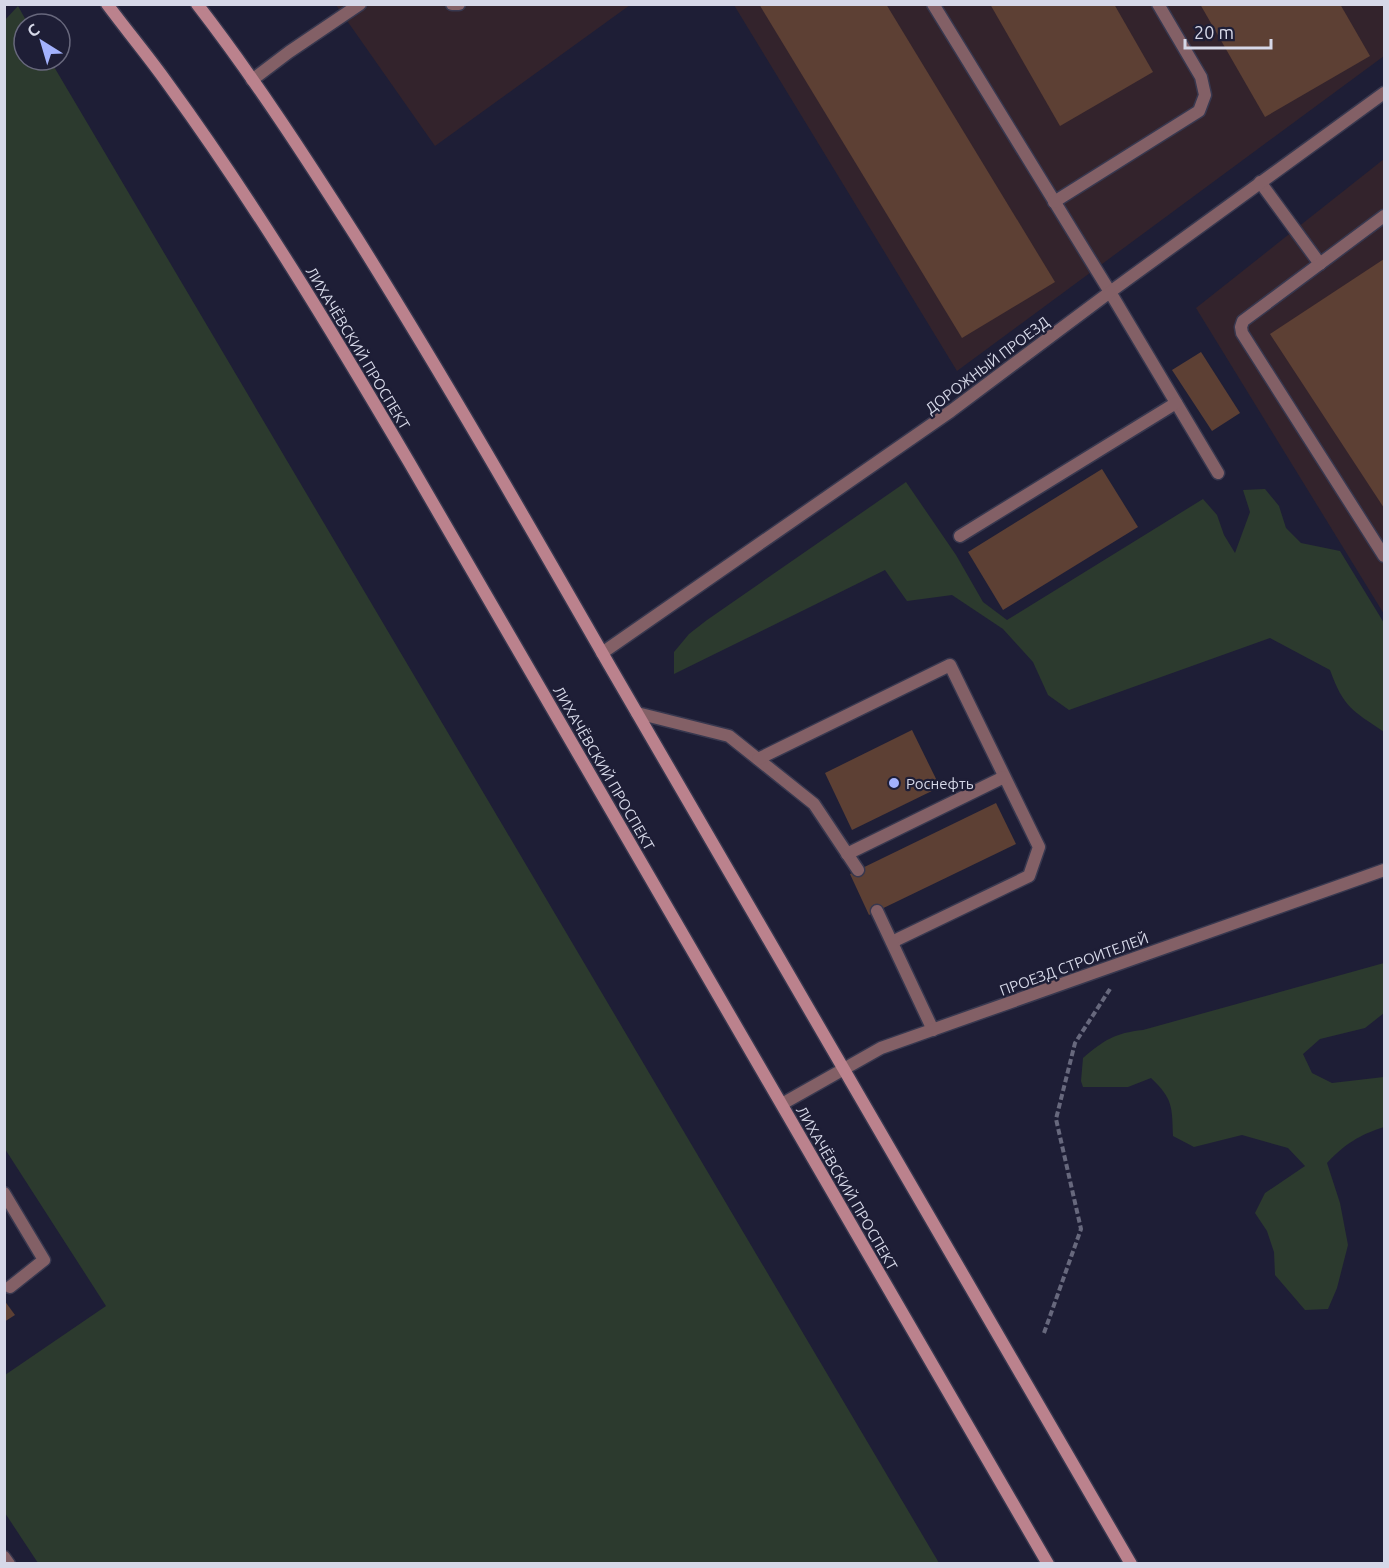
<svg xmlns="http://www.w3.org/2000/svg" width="1389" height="1568" font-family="Ubuntu,sans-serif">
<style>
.industrial{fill:#33232c}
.green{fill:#2c3a2e}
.building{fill:#5d4034}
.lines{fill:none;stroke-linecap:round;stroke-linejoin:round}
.lane-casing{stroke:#38384f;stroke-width:15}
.street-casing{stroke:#38384f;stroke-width:15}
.secondary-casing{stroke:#38384f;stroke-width:15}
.path{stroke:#67687d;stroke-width:4;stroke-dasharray:6 3;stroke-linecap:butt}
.lane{stroke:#836066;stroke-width:12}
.street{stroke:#836066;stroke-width:12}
.secondary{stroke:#bb828d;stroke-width:12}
.poi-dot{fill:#a3b2fd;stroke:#1e1e36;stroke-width:2}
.labels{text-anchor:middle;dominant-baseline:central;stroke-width:4.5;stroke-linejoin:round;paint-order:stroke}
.street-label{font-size:15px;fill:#d6d8e8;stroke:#1e1e36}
.poi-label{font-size:15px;fill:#d6d8e8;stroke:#1e1e36;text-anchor:start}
</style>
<rect width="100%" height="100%" fill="#1e1e36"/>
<g class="industrial">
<path d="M336,5H630L435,146Z"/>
<path d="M734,5H1384V56L957,371Z"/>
<path d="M1384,159V614L1196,308Z"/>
</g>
<g class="green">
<path d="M18,6L28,24H24V60H50L939,1563H38L5,1513V1375L106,1306L5,1149L4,21Z"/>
<path d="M906,482L956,555L983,602L1007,620L1203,499L1217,515L1224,535L1235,553L1250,512L1243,490L1265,489L1279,506L1286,528L1301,543L1340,551L1384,623V732C1352,710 1344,708 1330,670L1270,638L1069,710L1048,695L1033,662L1003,629L952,595L907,601L885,570L674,674V652L689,634L707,620Z"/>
<path d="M1384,963V1013L1365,1028L1320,1039L1303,1054L1312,1073L1332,1083L1384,1077V1127C1359,1135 1345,1144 1327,1163L1340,1203L1348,1245L1337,1288L1328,1309L1305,1310L1275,1275L1274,1252L1267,1231L1255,1213L1265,1193L1305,1166L1288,1148L1242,1135L1194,1147L1173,1136C1172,1106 1173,1099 1151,1078L1128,1087H1083L1081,1081L1083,1058C1104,1040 1115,1033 1143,1030Z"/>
</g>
<g class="building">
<path d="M759,4H886L1055,282L962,338Z"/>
<path d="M990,4H1114L1153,72L1060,126Z"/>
<path d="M1200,4H1340L1370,56L1265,117Z"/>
<path d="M1384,259V508L1270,334Z"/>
<path d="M1201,352L1240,413L1212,431L1172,370Z"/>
<path d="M1102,469L1138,527L1003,610L968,552Z"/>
<path d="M912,730L940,787L852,830L825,773Z"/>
<path d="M996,803L1016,844L869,915L850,874Z"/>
<path d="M4,1300L15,1315L4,1322Z"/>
</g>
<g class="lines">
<defs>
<g id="lane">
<path d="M452,4H459"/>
<path d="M933,4L1110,292L1218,473"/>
<path d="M252,80L289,52L360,4"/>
<path d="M1260,182L1320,264"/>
<path d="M1054,202L1199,111L1205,95L1201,77L1158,4"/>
<path d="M1384,216L1243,321L1241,327L1242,333L1384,556"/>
<path d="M960,536L1176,403"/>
<path d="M637,713L729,736L814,804L858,870"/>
<path d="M758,759L950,665L1039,847L1029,876L892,942"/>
<path d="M847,854L1004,777"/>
<path d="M877,911L933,1030"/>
<path d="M4,1193L44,1260L10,1287"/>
<path d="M4,1557L9,1564"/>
</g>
<g id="street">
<path d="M602,653L951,411L1110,292L1384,93"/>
<path d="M782,1104L881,1048L1384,870"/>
</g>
<g id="secondary">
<path d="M107,4C127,31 149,57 168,84C256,205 333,333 409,462L1048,1564"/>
<path d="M197,4C255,79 306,158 357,238C444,377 526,520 608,663C782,963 957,1263 1131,1564"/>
</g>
</defs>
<use href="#lane" class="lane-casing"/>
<use href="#street" class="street-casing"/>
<use href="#secondary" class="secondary-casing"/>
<path class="path" d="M1044,1333L1081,1229L1056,1119L1075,1043L1110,989"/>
<use href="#lane" class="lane"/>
<use href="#street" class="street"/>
<use href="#secondary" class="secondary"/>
</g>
<circle class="poi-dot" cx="894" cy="783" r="6"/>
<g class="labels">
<g class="street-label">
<text transform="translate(358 348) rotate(59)">ЛИХАЧЁВСКИЙ ПРОСПЕКТ</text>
<text transform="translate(987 365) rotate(-37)">ДОРОЖНЫЙ ПРОЕЗД</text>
<text transform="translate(604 768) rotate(60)">ЛИХАЧЁВСКИЙ ПРОСПЕКТ</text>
<text transform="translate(1074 964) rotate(-20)">ПРОЕЗД СТРОИТЕЛЕЙ</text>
<text transform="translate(847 1188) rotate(60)">ЛИХАЧЁВСКИЙ ПРОСПЕКТ</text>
</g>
<g class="poi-label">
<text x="906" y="783">Роснефть</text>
</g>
</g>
<rect width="1389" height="1568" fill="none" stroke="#d6d8e8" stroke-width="12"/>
<g transform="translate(42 42) rotate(323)"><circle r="28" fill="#1e1e36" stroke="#68687d" stroke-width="1.5"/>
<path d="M0-4.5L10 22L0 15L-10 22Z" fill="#a3b2fd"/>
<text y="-9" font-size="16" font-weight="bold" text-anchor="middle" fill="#d6d8e8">С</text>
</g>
<path d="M1185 39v9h86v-9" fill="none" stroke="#d6d8e8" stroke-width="3"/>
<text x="1194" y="39" font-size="18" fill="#d6d8e8" stroke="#1e1e36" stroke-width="4.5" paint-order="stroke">20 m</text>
</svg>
